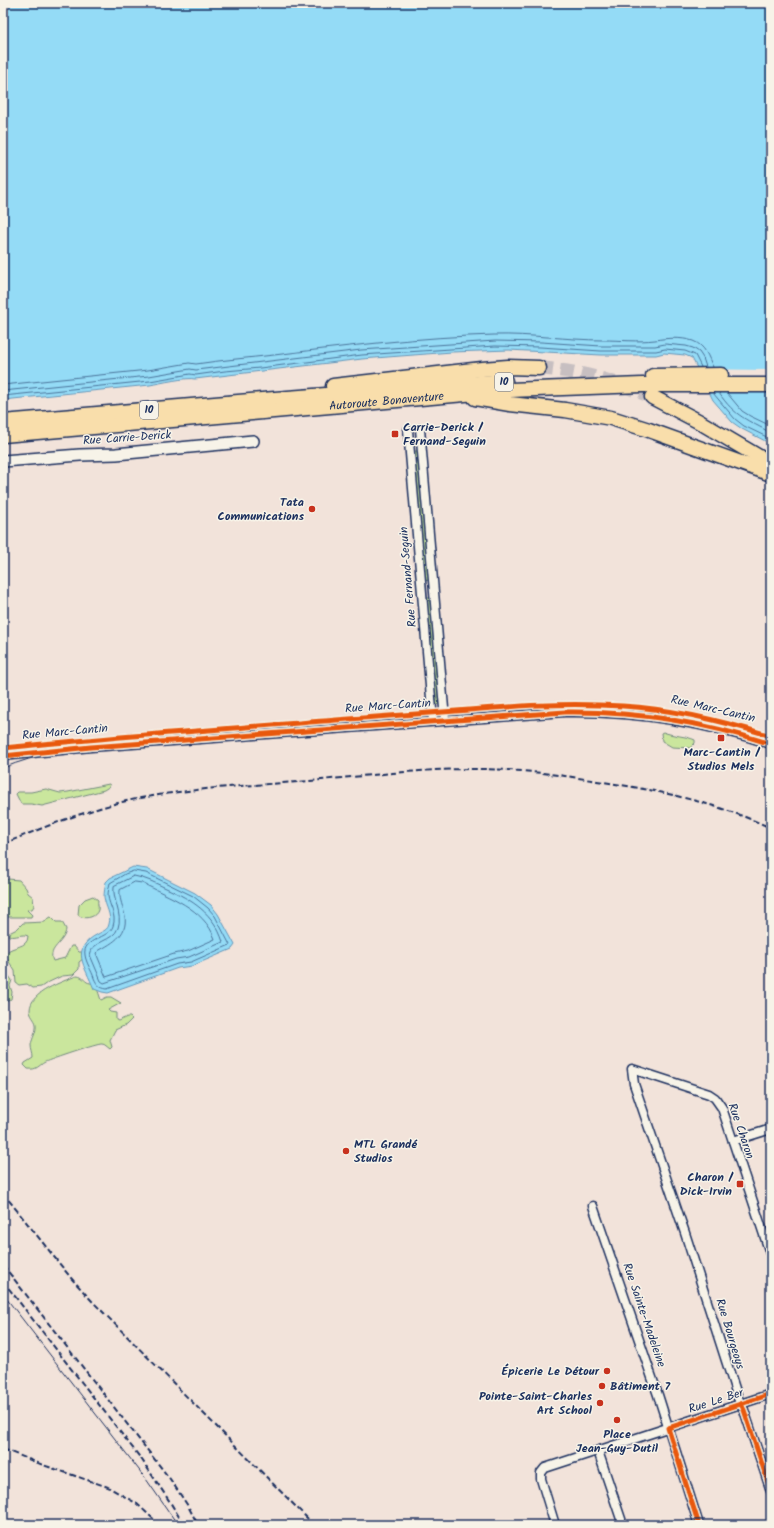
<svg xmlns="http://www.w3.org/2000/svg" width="774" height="1528" font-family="Kalam,sans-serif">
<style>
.green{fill:#cae69d;stroke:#728a7e}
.water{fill:#94dbf6;stroke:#6496b9}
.pier{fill:#f2e3da}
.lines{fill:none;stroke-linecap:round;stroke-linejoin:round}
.shore{stroke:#4b749b;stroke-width:1}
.highway-tunnel{stroke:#c7bfc1;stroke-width:14;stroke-dasharray:14 7;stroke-linecap:butt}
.street-casing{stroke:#1b2f5e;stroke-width:11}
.secondary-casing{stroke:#1b2f5e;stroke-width:14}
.highway-casing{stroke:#1b2f5e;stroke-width:17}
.street{stroke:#f7f3e8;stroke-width:8}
.secondary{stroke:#f7f3e8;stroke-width:11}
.highway{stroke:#f9deab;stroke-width:14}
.tram{stroke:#1b2f5e;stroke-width:1}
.rail{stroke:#1b2f5e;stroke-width:2;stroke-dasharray:6 3;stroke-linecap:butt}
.cycleway-casing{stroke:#f7f3e8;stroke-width:8}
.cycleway{stroke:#e8590c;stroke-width:5}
.poi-dot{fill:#c8321e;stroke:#f7f3e8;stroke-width:1.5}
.labels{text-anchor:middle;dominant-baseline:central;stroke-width:3;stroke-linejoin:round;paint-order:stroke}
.shield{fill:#f7f3e8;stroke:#5d6a87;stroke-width:1}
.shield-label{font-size:11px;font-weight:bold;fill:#1b2f5e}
.street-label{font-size:12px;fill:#1b2f5e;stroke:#f7f3e8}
.poi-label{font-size:12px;font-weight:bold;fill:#1b2f5e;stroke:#f7f3e8;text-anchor:end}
</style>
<rect width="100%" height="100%" fill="#f2e3da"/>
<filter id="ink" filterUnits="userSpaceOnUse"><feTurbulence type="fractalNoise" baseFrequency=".025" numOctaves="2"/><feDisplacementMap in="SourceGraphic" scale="8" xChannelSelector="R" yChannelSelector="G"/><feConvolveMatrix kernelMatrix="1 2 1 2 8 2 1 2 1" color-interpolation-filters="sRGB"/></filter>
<g filter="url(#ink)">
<g class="green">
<path d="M413,451H418L429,580L424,581Z"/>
<path d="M425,598H430L439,704L435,705Z"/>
<path d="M663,732C673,736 687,736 695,740V743L690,748L672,747L662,741L661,733Z"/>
<path d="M109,784L110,786L104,790L42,806L31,804H21L16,794L18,792H31L46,789L60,793L68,792Z"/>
<path d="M8,879L19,880L26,888L28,893L33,897L34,906L32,909L27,910L32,915L31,917H3V883Z"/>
<path d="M93,896L98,900C97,903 99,907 98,910C96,917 87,919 81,917L78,915L79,905L85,899Z"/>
<path d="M51,917L56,922H62L66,929C65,943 47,948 53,961L65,958L71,946H74L79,952H82L83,959L79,962V969L73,975L62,976L47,983L41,987L33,988L27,984L19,985L16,983L15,971L6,957V953C12,945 28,949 28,936C22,933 16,938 9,936V933L17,929L23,923L45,922L48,918Z"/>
<path d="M3,969L12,980L10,986L12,992L11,999L3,1004Z"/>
<path d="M76,976C82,976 83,979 87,982C89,983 92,983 93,984C98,988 99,995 101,1000L107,997H111L121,1003L108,1010L110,1012L116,1013V1020L118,1021L127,1017H130L132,1019L126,1025L115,1030L110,1040L112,1047L110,1049C107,1047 105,1044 102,1044C99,1043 49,1060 45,1062C38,1066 37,1070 28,1069L24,1065L25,1063L33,1058C33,1053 31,1050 31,1045C32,1038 37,1032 36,1024C35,1019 30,1016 30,1010C30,992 62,982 76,976Z"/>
</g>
<g class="water">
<path d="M3,3H771V444L742,429L732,422L713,400L692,358L685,355L664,353L656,355H601L509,350L452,352L362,359L195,379C187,377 160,383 150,385L3,400Z"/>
<path d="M133,867L147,869L195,893L211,905L218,914L235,945L232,949L192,966L178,968L108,993L102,992L94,989C85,966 69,949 98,934C103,931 108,930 109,924C112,915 105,906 104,897C104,892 105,887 106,882L110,878Z"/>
</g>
<path class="pier" d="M695,369L771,370V390Z"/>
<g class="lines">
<g class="shore">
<path d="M3,385L148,370L189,363L196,364C222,360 248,358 274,355C347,346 421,337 494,335C531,334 567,340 603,340C620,340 638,342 655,340C667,338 681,337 693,341C706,346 708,357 713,367"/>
<path d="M3,391L149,376L190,369L196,370L361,350L495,341L541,342L601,346H655L665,344L686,346L693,348L699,352L703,358L706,367"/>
<path d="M713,393L735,419L744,426L771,439"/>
<path d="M719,393C735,417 748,420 771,433"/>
<path d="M727,393L742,411L750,416L771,426"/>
<path d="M3,396L150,381L190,374L196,375L225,371L260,368L362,355L495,346L540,347L601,351H656L665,349L685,351L695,355L701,367"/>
<path d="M134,871L146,873L193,896L208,908L215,916L230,945L191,962L177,964L107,989C100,988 97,985 94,978C92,971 86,963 85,955C82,938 109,939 113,926C117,915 109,906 108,896C108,892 109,887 110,883L125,874Z"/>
<path d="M134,876C146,878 155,883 166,888C192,900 214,913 223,942L189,957L176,959L104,983L101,981L90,955C92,940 113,942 118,928C123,914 112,900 114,886Z"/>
<path d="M135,882L142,883C169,897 204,908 215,939L188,951L174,954L106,977L96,953L98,951C114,942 130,934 124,912C122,904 119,898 120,890Z"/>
</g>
<path class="highway-tunnel" d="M539,368C583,372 612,380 652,397"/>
<defs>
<g id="street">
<path d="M420,429L445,720"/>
<path d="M408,430L433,721"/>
<path d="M3,756L91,747L565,712C635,711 704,722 771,744"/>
<path d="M733,1141L771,1129"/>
<path d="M593,1206L658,1395L699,1525"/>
<path d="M771,1256L722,1108L715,1098L709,1094L632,1069L634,1084L685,1233L738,1398L744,1410L771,1491"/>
<path d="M598,1451L623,1525"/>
<path d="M555,1525L541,1479V1473L545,1468L771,1394"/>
</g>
<path id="secondary" d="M3,461L80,455L116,454L253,441"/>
<g id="highway">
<path d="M653,376L721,375"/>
<path d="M333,386L482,369L508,367L539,368"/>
<path d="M652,397L698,421L771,464"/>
<path d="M475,398L510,404L565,410L611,418L649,430L771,474"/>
<path d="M3,422L262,400L505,381"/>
<path id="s1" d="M3,435L510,390L642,385H771"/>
</g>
</defs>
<use href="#street" class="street-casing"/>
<use href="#secondary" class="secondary-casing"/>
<use href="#highway" class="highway-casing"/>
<use href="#street" class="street"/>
<use href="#secondary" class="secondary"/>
<use href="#highway" class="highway"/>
<g class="tram">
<path d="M3,768C37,754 72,749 109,744L562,710C633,710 704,719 771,742"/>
<path d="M3,1294L146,1479L178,1525"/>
</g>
<g class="rail">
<path d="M3,844C42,828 81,812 122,802C183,788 247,786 310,781C365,776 420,769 475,769C516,769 556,774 597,781C660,791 712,801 771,828"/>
<path d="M3,1193L71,1278L92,1301L314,1525"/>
<path d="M3,1265L170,1479L188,1506L198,1525"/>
<path d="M3,1281L142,1460L170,1502L184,1525"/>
<path d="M3,1449L43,1465L108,1487L136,1503L160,1525"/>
</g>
<defs>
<g id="cycleway">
<path d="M3,748C114,736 225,729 336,720C376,717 416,714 456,711C512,706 567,702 623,706C674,709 723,721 771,736"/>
<path d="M3,756L91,747L565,712C635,711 704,722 771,744"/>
<path d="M741,1404L744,1410L771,1491"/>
<path d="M699,1525L668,1428L771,1394"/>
</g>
</defs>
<use href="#cycleway" class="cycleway-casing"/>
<use href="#cycleway" class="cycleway"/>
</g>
</g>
<g class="poi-dot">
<rect x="391" y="430" width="8" height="8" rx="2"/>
<circle cx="312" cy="509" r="4"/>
<rect x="717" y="734" width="8" height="8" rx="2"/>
<circle cx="346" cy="1151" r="4"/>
<rect x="736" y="1180" width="8" height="8" rx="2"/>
<circle cx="607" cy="1371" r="4"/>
<circle cx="602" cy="1386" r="4"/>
<circle cx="600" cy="1403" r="4"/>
<circle cx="617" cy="1420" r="4"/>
</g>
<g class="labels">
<g class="shield">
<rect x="495" y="373" width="18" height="18" rx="3"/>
<rect x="140" y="401" width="18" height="18" rx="3"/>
</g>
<g class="shield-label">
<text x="504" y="382">10</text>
<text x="149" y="410">10</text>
</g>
<g class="street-label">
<text stroke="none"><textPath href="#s1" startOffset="385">Autoroute Bonaventure</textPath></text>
<text transform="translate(127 438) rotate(-4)">Rue Carrie-Derick</text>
<text transform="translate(408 577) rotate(-95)">Rue Fernand-Seguin</text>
<text transform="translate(388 706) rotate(-4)">Rue Marc-Cantin</text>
<text transform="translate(713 709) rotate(13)">Rue Marc-Cantin</text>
<text transform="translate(65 732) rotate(-5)">Rue Marc-Cantin</text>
<text transform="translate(741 1131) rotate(71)">Rue Charon</text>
<text transform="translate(644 1315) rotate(71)">Rue Sainte-Madeleine</text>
<text transform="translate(730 1334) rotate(73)">Rue Bourgeoys</text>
<text transform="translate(716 1401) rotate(-18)">Rue Le Ber</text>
</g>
<g class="poi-label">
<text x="403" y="427" text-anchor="start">Carrie-Derick /<tspan x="403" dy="14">Fernand-Seguin</tspan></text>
<text x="304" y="502">Tata<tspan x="304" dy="14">Communications</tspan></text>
<text x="721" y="752" text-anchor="middle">Marc-Cantin /<tspan x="721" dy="14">Studios Mels</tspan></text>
<text x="354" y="1144" text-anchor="start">MTL Grandé<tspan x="354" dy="14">Studios</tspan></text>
<text x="732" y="1177">Charon /<tspan x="732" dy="14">Dick-Irvin</tspan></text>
<text x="599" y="1371">Épicerie Le Détour</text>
<text x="610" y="1386" text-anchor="start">Bâtiment 7</text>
<text x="592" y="1396">Pointe-Saint-Charles<tspan x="592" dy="14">Art School</tspan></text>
<text x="617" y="1434" text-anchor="middle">Place<tspan x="617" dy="14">Jean-Guy-Dutil</tspan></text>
</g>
</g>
<rect width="774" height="1528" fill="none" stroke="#f7f3e8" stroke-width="16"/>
<rect x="8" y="8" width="758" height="1512" fill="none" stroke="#1b2f5e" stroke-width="1.5" filter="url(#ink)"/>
</svg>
